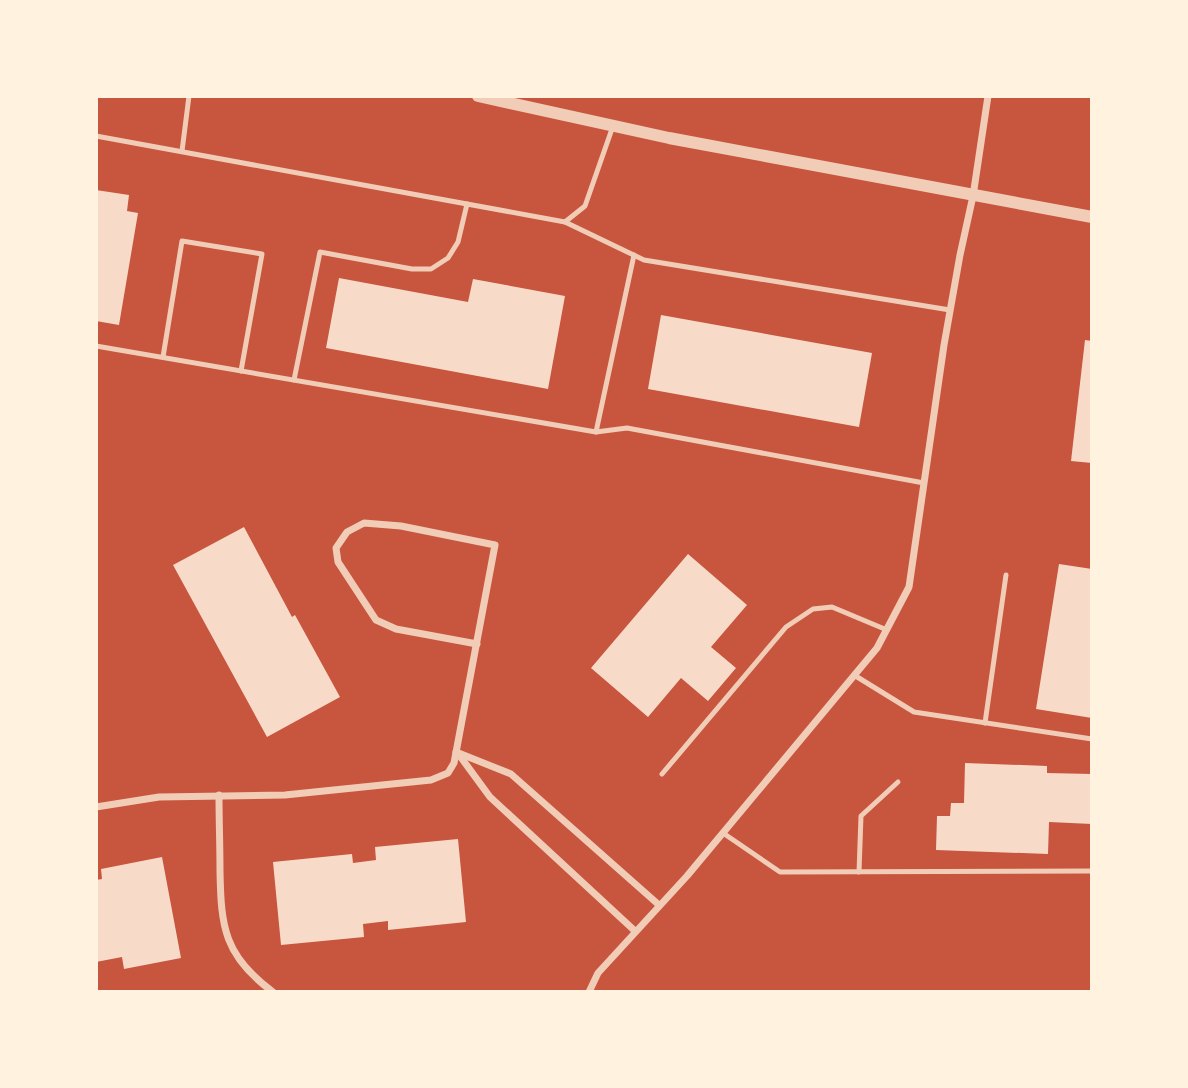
<svg xmlns="http://www.w3.org/2000/svg" width="1188" height="1088" font-family="'Fira Sans Condensed',sans-serif">
<style>
.building{fill:#f7dbc8}
.lines{fill:none;stroke-linecap:round;stroke-linejoin:round}
.service{stroke:#f1ccb7;stroke-width:5}
.minor{stroke:#f1ccb7;stroke-width:7}
.tertiary{stroke:#f1ccb7;stroke-width:12}
</style>
<rect width="100%" height="100%" fill="#c8553d"/>
<g class="building">
<path d="M96,190L129,195L127,211L138,213L119,325L96,321Z"/>
<path d="M339,278L468,302L473,279L565,296L548,389L326,348Z"/>
<path d="M661,315L872,353L859,427L648,389Z"/>
<path d="M1085,340L1092,341V463L1071,461Z"/>
<path d="M244,527L292,617L295,615L340,697L267,737L173,565Z"/>
<path d="M688,554L747,605L711,647L736,668L708,701L681,678L648,717L591,668Z"/>
<path d="M1059,564L1092,569V718L1036,709Z"/>
<path d="M965,763L1047,766V773L1092,774V824L1049,822L1048,854L936,850L937,816H950L951,803H964Z"/>
<path d="M458,839L466,922L388,930V921L363,924L364,937L281,945L273,862L352,854L353,863L376,860L375,847Z"/>
<path d="M162,857L181,958L124,969L122,957L96,962V880L102,879L101,869Z"/>
</g>
<g class="lines">
<g class="service">
<path d="M96,136L565,222L585,206L613,126"/>
<path d="M182,151L189,96"/>
<path d="M565,222L644,260L950,310"/>
<path d="M96,346L596,432L627,428L924,483"/>
<path d="M163,357L182,241L262,254L241,371"/>
<path d="M294,380L320,252L412,269H431L448,258L458,242L467,204"/>
<path d="M596,432L634,255"/>
<path d="M854,675L914,712L1092,739"/>
<path d="M985,723L1006,575"/>
<path d="M662,774L786,627L813,609L832,607L887,630"/>
<path d="M723,833L780,872L1092,871"/>
<path d="M859,872L861,816L898,782"/>
</g>
<g class="minor">
<path d="M456,752L511,774L659,905"/>
<path d="M457,752L490,797L635,931"/>
<path d="M219,795C219,820 220,845 220,871C221,927 224,956 273,992"/>
<path d="M96,807L159,797L285,795L431,780L448,773L454,763L495,545L401,526L364,523L347,532L336,548L338,562L376,620L396,629L477,644"/>
<path d="M589,992L598,973L687,876L877,648L909,587L944,345L960,255L973,196L988,96"/>
</g>
<path class="tertiary" d="M478,96L669,138L1092,217"/>
</g>
<rect width="1188" height="1088" fill="none" stroke="#fff3e0" stroke-width="196"/>
</svg>
